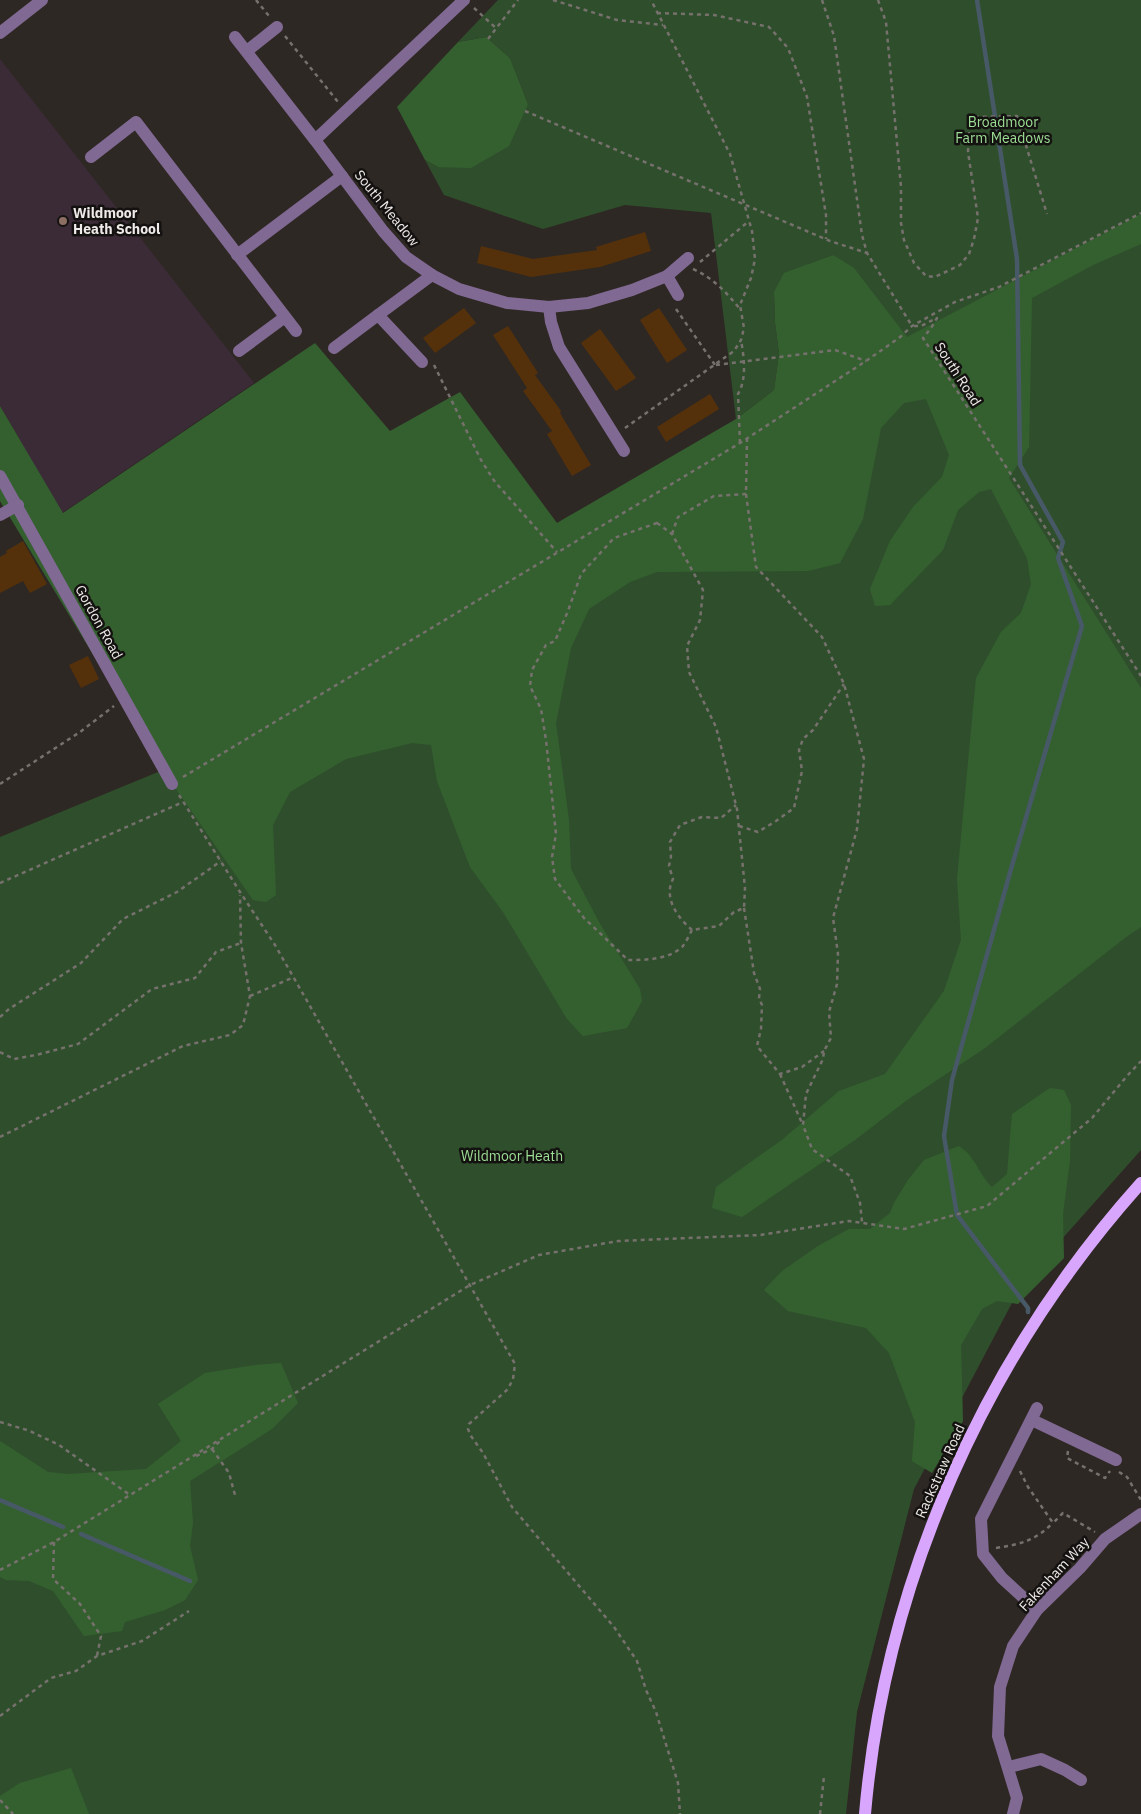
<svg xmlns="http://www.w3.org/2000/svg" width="1141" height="1814" font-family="'IBM Plex Sans',sans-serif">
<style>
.education{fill:#3b2b37}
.green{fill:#2f4f2c}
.forest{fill:#346030}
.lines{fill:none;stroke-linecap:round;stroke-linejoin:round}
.stream{stroke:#475966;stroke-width:4.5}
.building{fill:#55310b}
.path{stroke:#76716d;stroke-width:2.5;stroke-dasharray:4 4;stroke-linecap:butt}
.minor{stroke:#806992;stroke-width:12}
.major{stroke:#d8a7fd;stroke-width:12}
.education-dot{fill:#8d6e63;stroke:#141210;stroke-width:2}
.labels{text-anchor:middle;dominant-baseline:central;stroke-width:5;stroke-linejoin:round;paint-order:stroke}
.park-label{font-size:14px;fill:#9cde95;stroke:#141210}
.street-label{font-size:14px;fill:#eeebe8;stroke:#141210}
.poi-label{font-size:14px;font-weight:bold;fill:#eeebe8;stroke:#141210;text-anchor:start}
</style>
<rect width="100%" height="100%" fill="#2e2824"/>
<path class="education" d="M0,59L254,383L62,513L0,406Z"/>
<path class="green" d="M498,0H1141V1150L1022,1284L914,1489L857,1712L846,1814H0V837L163,770L567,517L906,337L878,301L833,255L809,264L774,292L775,323L779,353L774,390L736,419L711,213L625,205L543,229L444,195L425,160L438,167L528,104L510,58L486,37L458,42Z"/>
<g class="forest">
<path d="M486,37L510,58L528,104L509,146L471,168L438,167L425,160L397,107L458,42Z"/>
<path d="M1141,214V244L1093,265L1032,298L1029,447L1009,478L1141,688V927L1126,937L1065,985L985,1048L907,1100L855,1140L742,1217L712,1208L716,1187L783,1139L839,1091L885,1074L944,991L961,940L957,879L976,678L1001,632L1021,613L1031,584L1027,558L991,489L979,492L958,510L943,550L890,605L875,606L870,589L890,541L913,507L942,477L949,455L926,399L904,403L881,428L863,519L840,563L808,571L657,572L630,582L589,609L571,648L556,723L569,820L571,869L599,922L640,989L642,1001L627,1028L583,1036L567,1019L503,912L470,867L437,781L431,745L412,743L346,759L290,792L273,825L276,895L266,902L253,900L163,770L0,501V406L63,513L315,343L390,431L460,392L557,523L736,419L774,390L779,353L775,323L774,292L784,273L833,255L854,268L907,337Z"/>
<path d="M1050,1088L1064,1090L1071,1105L1070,1160L1063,1214L1064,1258L1018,1304L997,1301L982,1309L961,1345L963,1421L932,1473L912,1461L915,1422L889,1353L866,1328L788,1311L764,1290L782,1271L818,1246L849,1229H870L890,1213L894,1203L908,1180L924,1160L959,1146C976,1157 979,1175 992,1187L1007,1174L1012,1114Z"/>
<path d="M281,1363L298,1403L272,1429L190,1481L193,1523L190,1546L198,1580L185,1600L165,1610L125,1622L122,1631L84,1636L53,1591L29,1581L6,1580L0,1577V1441L48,1472L68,1474L146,1469L181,1441L158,1404L205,1373L255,1365Z"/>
<path d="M71,1768L89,1814H0V1796L20,1783Z"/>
</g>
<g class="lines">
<g class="stream">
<path d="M977,0L1017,259L1020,465L1063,542L1058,558L1082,626L1011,869L952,1080L944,1136L957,1215L1028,1308V1312"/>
<path d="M0,1500L63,1527"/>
<path d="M81,1534L190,1581"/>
</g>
</g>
<g class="building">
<path d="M645,232L651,251L600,267L531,277L477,263L481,246L533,259L597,250L596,247Z"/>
<path d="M464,308L476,323L435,353L423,338Z"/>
<path d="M659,308L687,350L667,363L640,320Z"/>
<path d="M508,326L538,373L535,375L561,411L560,413L591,465L572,476L547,434L552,431L523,391L527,388L493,335Z"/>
<path d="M600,329L636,378L616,391L581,343Z"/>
<path d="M710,394L719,409L666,442L657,427Z"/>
<path d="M23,541L47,584L30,593L23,581L0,593V557L7,553L6,551Z"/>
<path d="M88,656L99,679L81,688L69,665Z"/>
</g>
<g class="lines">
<g class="path">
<path d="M256,0L269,16"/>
<path d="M553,0L617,20L663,25"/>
<path d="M822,0L834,36L862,235L867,253L912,326"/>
<path d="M878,0L886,22L901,187V223L904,240L914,263L926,276L935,277L960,265L969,254L974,239L978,218L968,152L970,117L1017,116L1047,214"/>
<path d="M474,8L497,29"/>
<path d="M657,13L714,15L769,27L788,48L807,97L826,215V239"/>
<path d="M285,36L338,102"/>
<path d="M488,39L518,0"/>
<path d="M525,111L830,241L867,253"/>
<path d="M700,262L749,221"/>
<path d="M693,269C713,278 726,292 740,309"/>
<path d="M676,309L715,365"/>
<path d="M914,326H921L937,318L931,328L923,338L1141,676"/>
<path d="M434,365L481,460L495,482L557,552"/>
<path d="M716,365L835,350L866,361"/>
<path d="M625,428L734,351L741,340L744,328L740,305L751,278L755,259L752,231L730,154L651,0"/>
<path d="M747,438L746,494L756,567L822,637L844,684L864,759L857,829L833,918L838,954L837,984L829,1012L831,1038L824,1051L823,1059L806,1094L803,1125L812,1149L850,1176L860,1203L862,1222"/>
<path d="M740,443L738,394C747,379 744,357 741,340"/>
<path d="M657,523L672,534L703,590L700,620L687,646L689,672L716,727L737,809L745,888L744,908L734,912L719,926L692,930C689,935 686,943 682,947C668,960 645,960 628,960L584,918L555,879L552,857L556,834L546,740L541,709L530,686L532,670L546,645L555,641L568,611L581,574L614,538Z"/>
<path d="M672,534L678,517L714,496L746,494"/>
<path d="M183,777L740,443L866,361L899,338L912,326L955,302L999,287L1141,213"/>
<path d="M0,784L80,732L114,706"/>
<path d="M179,795L240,892L275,945L515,1364L513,1379L508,1389L469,1424L468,1429L471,1436L483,1453L512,1507L614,1627L637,1661L646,1690L656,1712L678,1783L680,1814"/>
<path d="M739,826L758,832L776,821L794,808L802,771L799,750L803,739L813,730L844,684"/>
<path d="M0,883L183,802"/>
<path d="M744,908L754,973L760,989L759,998L762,1005L761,1029L757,1046L780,1074L802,1067L824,1051"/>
<path d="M692,930C678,918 663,898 673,879L669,866L671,857L670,842L680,825L702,817L721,818L736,805"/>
<path d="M250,996L294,977"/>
<path d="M0,1017L9,1009L81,963L123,919L177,892L221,861"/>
<path d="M0,1052L14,1059L36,1055L78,1044L152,989L195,978L216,952L241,943"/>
<path d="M780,1074L802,1123"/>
<path d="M0,1137L183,1046L230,1035L243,1025L250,996L241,943L240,895"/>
<path d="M0,1422L30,1431L59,1445L130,1495"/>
<path d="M212,1449L229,1473L235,1495"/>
<path d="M1068,1451L1067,1458L1105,1478L1110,1471"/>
<path d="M196,1456L212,1449L222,1439"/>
<path d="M1020,1471L1028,1487L1053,1523L1063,1513L1095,1532"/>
<path d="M1119,1472L1127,1477L1141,1500"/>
<path d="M54,1542L53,1579L80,1604L101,1636L97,1656"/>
<path d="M996,1548C1022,1544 1034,1541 1053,1523"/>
<path d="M0,1570L54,1542L470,1285L539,1255L618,1241L760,1235L849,1221L904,1229L987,1206L1092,1118L1127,1076L1141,1061"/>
<path d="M0,1716L51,1678L76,1671L97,1656L142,1641L189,1611"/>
<path d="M0,1800L13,1814"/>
<path d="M820,1814L824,1776"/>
</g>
<g class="minor">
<path d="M464,0L315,140L383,231L406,257L432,275L459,289L507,303L549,307L588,303L632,290L667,276L678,295"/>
<path d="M0,33L42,0"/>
<path d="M235,37L315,140"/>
<path d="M247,51L277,27"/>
<path d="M91,157L136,122L296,331"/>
<path d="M237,255L342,176"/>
<path d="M667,276L688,258"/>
<path d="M549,307L551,322L559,347L624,451"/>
<path d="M334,348L378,315"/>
<path d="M239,351L285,317"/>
<path d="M422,362L378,315L432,275"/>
<path d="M0,476L172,784"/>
<path d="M0,515L18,505"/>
<path d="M1032,1420L1116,1460"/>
<path d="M1037,1610L1002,1578L983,1554L981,1519L1037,1408"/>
<path d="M1009,1767L1041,1759L1065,1770L1081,1780"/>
<path d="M1013,1814L1017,1798L998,1736L1000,1687L1013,1646L1037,1610L1080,1568L1105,1539L1141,1514"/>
</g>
<path class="major" d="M865,1814C885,1581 985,1357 1141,1183"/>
</g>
<circle class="education-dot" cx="63" cy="221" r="5"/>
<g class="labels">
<g class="park-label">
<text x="1003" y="122">Broadmoor<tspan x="1003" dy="16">Farm Meadows</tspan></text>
<text x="512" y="1156">Wildmoor Heath</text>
</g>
<g class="street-label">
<text transform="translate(387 208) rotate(51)">South Meadow</text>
<text transform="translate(958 374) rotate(57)">South Road</text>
<text transform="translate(99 622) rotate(61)">Gordon Road</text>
<text transform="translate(940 1471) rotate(-66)">Rackstraw Road</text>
<text transform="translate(1054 1574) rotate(-47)">Fakenham Way</text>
</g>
<g class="poi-label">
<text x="73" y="213">Wildmoor<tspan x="73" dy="16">Heath School</tspan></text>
</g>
</g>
</svg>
